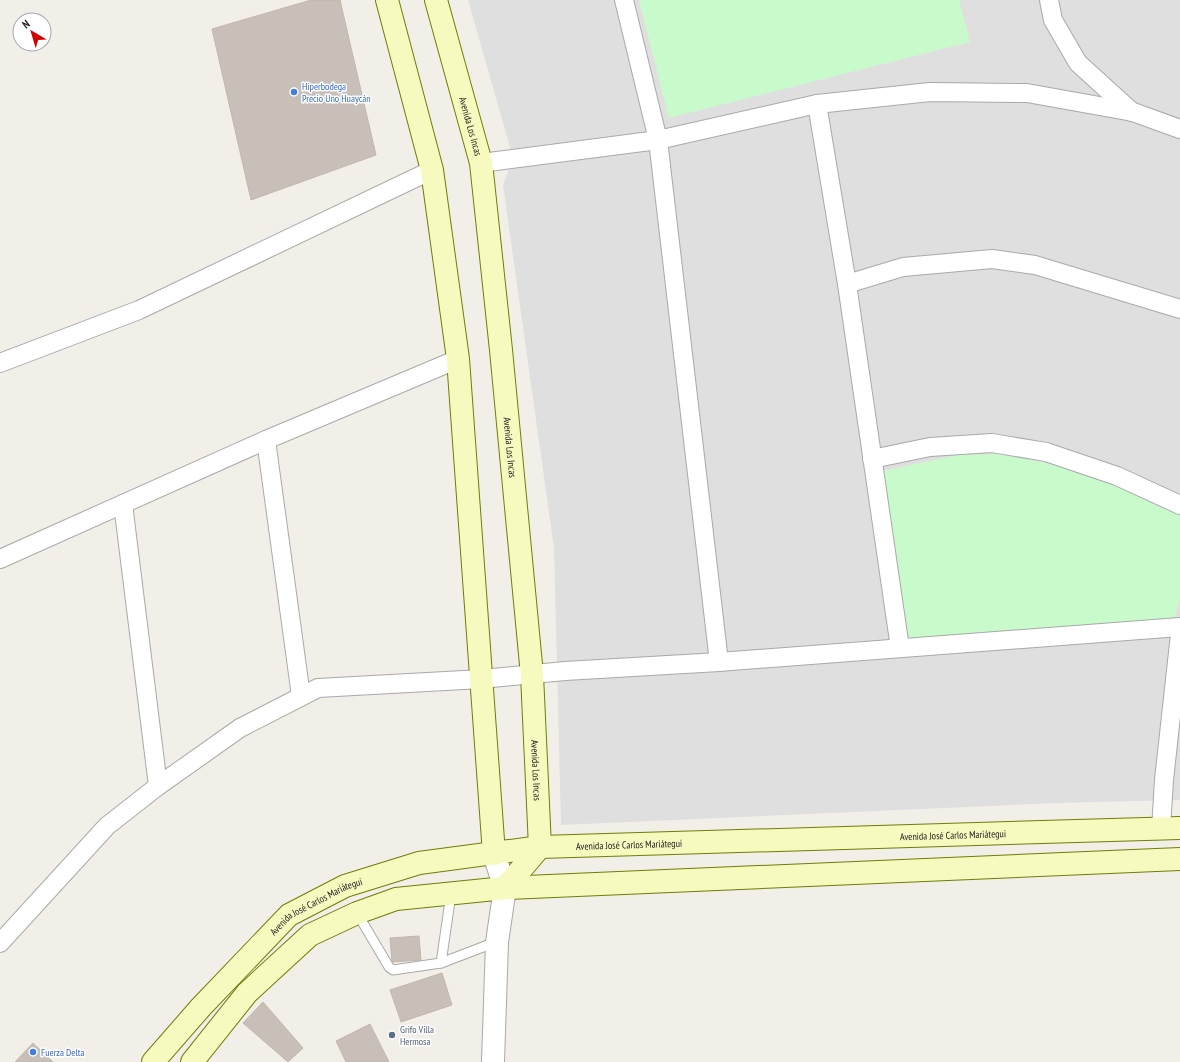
<svg xmlns="http://www.w3.org/2000/svg" width="1180" height="1062" font-family="'PT Sans Narrow',sans-serif">
<style>
.residential{fill:#e0dfdf}
.park{fill:#c8facc}
.building{fill:#c7bfb8;stroke:#c4b6ab}
.lines{fill:none;stroke-linecap:round;stroke-linejoin:round}
.service-casing{stroke:#a9a9a9;stroke-width:11}
.minor-casing{stroke:#a9a9a9;stroke-width:20}
.tertiary-casing{stroke:#a9a9a9;stroke-width:24}
.secondary-casing{stroke:#707d05;stroke-width:24}
.service{stroke:#fff;stroke-width:9}
.minor{stroke:#fff;stroke-width:18}
.tertiary{stroke:#fff;stroke-width:22}
.secondary{stroke:#f7fabf;stroke-width:22}
.shop-dot{fill:#3f7fe0;stroke:#fff;stroke-width:1.5}
.service-dot{fill:#5c6f8a;stroke:#fff;stroke-width:1.5}
.labels{text-anchor:middle;dominant-baseline:central;stroke-width:3;stroke-linejoin:round;paint-order:stroke}
.shop-label{font-size:10px;fill:#366cbe;stroke:#fff;text-anchor:start}
.street-label{font-size:10px;fill:#222;stroke:#fff}
.service-label{font-size:10px;fill:#4e5e75;stroke:#fff;text-anchor:start}
</style>
<rect width="100%" height="100%" fill="#f2efe9"/>
<path class="residential" d="M468,0H1180V800L1055,803L561,825L554,548L503,185L513,158Z"/>
<g class="park">
<path d="M639,0H959L970,42L669,118Z"/>
<path d="M1001,454L1056,465L1123,488L1180,514V598L1173,624L906,640L883,471L958,455Z"/>
</g>
<g class="building">
<path d="M311,0H340L376,155L251,200L212,29Z"/>
<path d="M419,936L421,960L392,962L390,938Z"/>
<path d="M442,973L452,1005L401,1022L390,990Z"/>
<path d="M263,1002L303,1048L288,1062L243,1023Z"/>
<path d="M370,1024L389,1062H346L336,1041Z"/>
<path d="M33,1043L53,1062H15Z"/>
</g>
<g class="lines">
<defs>
<g id="service">
<path d="M357,913L389,967L393,970L441,963L451,894"/>
<path d="M441,963L496,942"/>
</g>
<g id="minor">
<path d="M624,0L658,140L719,662"/>
<path d="M1049,0L1053,20L1078,63L1132,112"/>
<path d="M817,104L847,284L900,648"/>
<path d="M481,163L658,140L817,104L930,92L1027,93L1133,112L1180,129"/>
<path d="M847,284L903,267L992,259L1035,265L1180,309"/>
<path d="M0,363L139,310L432,170"/>
<path d="M266,440L301,696"/>
<path d="M872,459L930,447L992,443L1046,452L1117,476L1180,505"/>
<path d="M123,504L158,786"/>
<path d="M0,559L266,440L458,359"/>
<path d="M1161,829L1164,780L1180,634"/>
<path d="M0,943L107,826L158,786L240,728L318,688L482,679L565,671L719,662L1180,627"/>
</g>
<path id="tertiary" d="M493,1062L497,942L505,888L494,854"/>
<g id="secondary">
<path d="M387,0L432,170L458,359L494,854"/>
<path id="s1" d="M436,0L481,163L501,350L532,675L540,847L505,888"/>
<path id="s2" d="M153,1062L201,1007L289,915L345,886L419,863L540,847L1180,828"/>
<path d="M192,1062L247,993L310,935L357,913L396,899L505,888L1180,859"/>
</g>
</defs>
<use href="#service" class="service-casing"/>
<use href="#minor" class="minor-casing"/>
<use href="#tertiary" class="tertiary-casing"/>
<use href="#secondary" class="secondary-casing"/>
<use href="#service" class="service"/>
<use href="#minor" class="minor"/>
<use href="#tertiary" class="tertiary"/>
<use href="#secondary" class="secondary"/>
</g>
<g class="shop-dot">
<circle cx="294" cy="92" r="4"/>
<circle cx="33" cy="1052" r="4"/>
</g>
<circle class="service-dot" cx="392" cy="1035" r="4"/>
<g class="labels">
<g class="shop-label">
<text x="302" y="86">Hiperbodega<tspan x="302" dy="12">Precio Uno Huaycán</tspan></text>
<text x="41" y="1052">Fuerza Delta</text>
</g>
<g class="street-label">
<text stroke="none"><textPath href="#s1" startOffset="131">Avenida Los Incas</textPath></text>
<text stroke="none"><textPath href="#s1" startOffset="455">Avenida Los Incas</textPath></text>
<text stroke="none"><textPath href="#s1" startOffset="779">Avenida Los Incas</textPath></text>
<text stroke="none"><textPath href="#s2" startOffset="876">Avenida José Carlos Mariátegui</textPath></text>
<text stroke="none"><textPath href="#s2" startOffset="552">Avenida José Carlos Mariátegui</textPath></text>
<text stroke="none"><textPath href="#s2" startOffset="228">Avenida José Carlos Mariátegui</textPath></text>
</g>
<g class="service-label">
<text x="400" y="1029">Grifo Villa<tspan x="400" dy="12">Hermosa</tspan></text>
</g>
</g>
<g transform="translate(32 32) rotate(322)"><circle r="19" fill="#ffffff" stroke="#a7a7a7"/>
<path d="M0-3L7 15L0 10L-7 15Z" fill="#d40000"/>
<text y="-6" font-size="11" font-weight="bold" text-anchor="middle" fill="#222222">N</text>
</g>
</svg>
